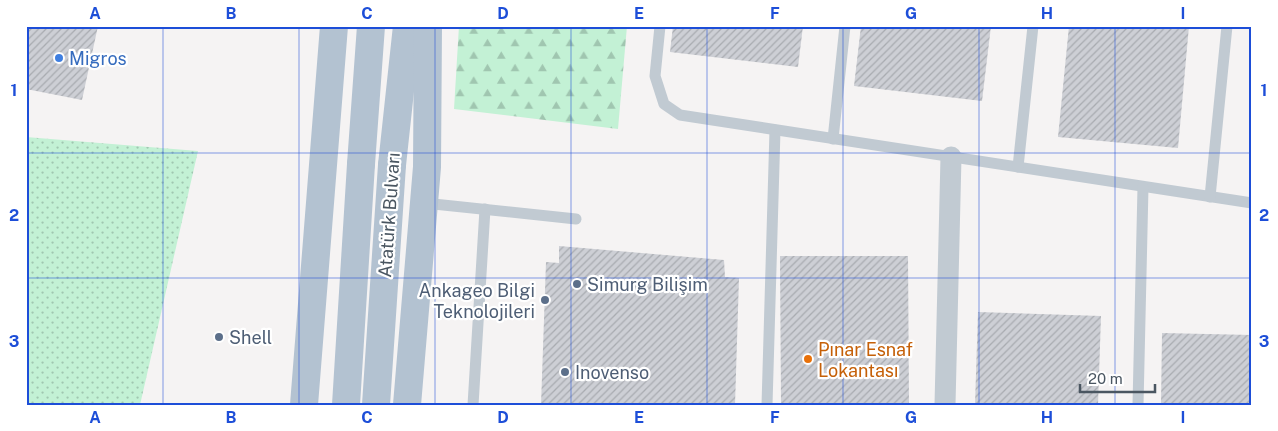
<svg xmlns="http://www.w3.org/2000/svg" width="1278" height="431" font-family="'Public Sans',sans-serif">
<style>
.grass{fill:url(#grass-dots)}
.forest{fill:url(#forest-firs)}
.building{fill:url(#building-hatch)}
.lines{fill:none;stroke-linecap:round;stroke-linejoin:round}
.lane{stroke:#c1cad2;stroke-width:11}
.street{stroke:#c1cad2;stroke-width:21}
.primary{stroke:#b3c2d1;stroke-width:28}
.primary-bridge{stroke:#b3c2d1;stroke-width:28}
.grid{fill:none;stroke:#1d4ed8;stroke-width:1;stroke-opacity:0.55}
.shop-dot{fill:#3f7fe0;stroke:#fff;stroke-width:2}
.service-dot{fill:#5c6f8a;stroke:#fff;stroke-width:2}
.food-dot{fill:#e8710a;stroke:#fff;stroke-width:2}
.labels{text-anchor:middle;dominant-baseline:central;stroke-width:4.5;stroke-linejoin:round;paint-order:stroke}
.shop-label{font-size:18px;fill:#366cbe;stroke:#fff;text-anchor:start}
.street-label{font-size:18px;fill:#4a5661;stroke:#fff}
.service-label{font-size:18px;fill:#4e5e75;stroke:#fff;text-anchor:start}
.food-label{font-size:18px;fill:#c56008;stroke:#fff;text-anchor:start}
.neatline{fill:none;stroke:#1d4ed8;stroke-width:2}
.grid-label{font-size:16px;text-anchor:middle;font-weight:bold;fill:#1d4ed8}
</style>
<defs>
<pattern id="grass-dots" width="8" height="8" patternUnits="userSpaceOnUse" patternTransform="scale(1.25)"><rect width="8" height="8" fill="#c3f1d5"/><path d="M2 2h.1M6 6h.1" fill="none" stroke="#a0c6b0" stroke-width="1.8" stroke-linecap="round"/></pattern>
<pattern id="forest-firs" width="22" height="20" patternUnits="userSpaceOnUse" patternTransform="scale(1.25)"><rect width="22" height="20" fill="#c3f1d5"/><path d="M5 1l3.5 6h-7zM16 11l3.5 6h-7z" fill="#a0c6b0"/></pattern>
<pattern id="building-hatch" width="6" height="6" patternUnits="userSpaceOnUse" patternTransform="scale(1.25)"><rect width="6" height="6" fill="#cdcfd5"/><path d="M-1 1l2-2M0 6l6-6M5 7l2-2" fill="none" stroke="#a8abb0"/></pattern>
</defs>
<rect width="100%" height="100%" fill="#f5f3f3"/>
<path class="grass" d="M26,137L198,151L140,405H26Z"/>
<path class="forest" d="M459,26H627L618,129L454,109Z"/>
<g class="building">
<path d="M26,26H98L82,100L26,89Z"/>
<path d="M673,26H803L798,67L670,52Z"/>
<path d="M861,26H991L982,101L854,86Z"/>
<path d="M1069,26H1189L1178,148L1058,137Z"/>
<path d="M559,246L724,260L725,277L739,278L735,405H541L546,262L559,263Z"/>
<path d="M780,256H908L909,405H781Z"/>
<path d="M978,312L1101,316L1098,405H975Z"/>
<path d="M1162,333L1252,335V405H1161Z"/>
</g>
<g class="lines">
<g class="lane">
<path d="M660,26L655,76L664,104L680,115L1252,203"/>
<path d="M833,139L845,26"/>
<path d="M1018,167L1033,26"/>
<path d="M1210,197L1227,26"/>
<path d="M424,203L576,219"/>
<path d="M473,405L485,209"/>
<path d="M767,405L775,130"/>
<path d="M1138,405L1143,187"/>
</g>
<path class="street" d="M945,405L951,157"/>
<g class="primary">
<path d="M361,164L371,26"/>
<path d="M392,165L407,26"/>
<path d="M304,405L334,26"/>
<path d="M407,405L427,167L428,26"/>
</g>
<g class="primary-bridge">
<path d="M346,405L361,164"/>
<path d="M376,405L392,165"/>
</g>
</g>
<path class="grid" d="M163,26V405M299,26V405M435,26V405M571,26V405M707,26V405M843,26V405M979,26V405M1115,26V405M26,153H1252M26,278H1252"/>
<circle class="shop-dot" cx="59" cy="58" r="5"/>
<g class="service-dot">
<circle cx="577" cy="284" r="5"/>
<circle cx="545" cy="300" r="5"/>
<circle cx="219" cy="337" r="5"/>
<circle cx="565" cy="372" r="5"/>
</g>
<circle class="food-dot" cx="808" cy="359" r="5"/>
<g class="labels">
<g class="shop-label">
<text x="69" y="58">Migros</text>
</g>
<g class="street-label">
<text transform="translate(389 215) rotate(-86)">Atatürk Bulvarı</text>
</g>
<g class="service-label">
<text x="587" y="284">Simurg Bilişim</text>
<text x="535" y="290" text-anchor="end">Ankageo Bilgi<tspan x="535" dy="21">Teknolojileri</tspan></text>
<text x="229" y="337">Shell</text>
<text x="575" y="372">Inovenso</text>
</g>
<g class="food-label">
<text x="818" y="349">Pınar Esnaf<tspan x="818" dy="21">Lokantası</tspan></text>
</g>
</g>
<rect width="1278" height="431" fill="none" stroke="#ffffff" stroke-width="55"/>
<path d="M1080 384v8h75v-8" fill="none" stroke="#4a5661" stroke-width="2.5"/>
<text x="1088" y="384" font-size="15" fill="#4a5661" stroke="#ffffff" stroke-width="4" paint-order="stroke">20 m</text>
<rect x="28" y="28" width="1222" height="376" class="neatline"/>
<g class="grid-label">
<text x="95" y="19">A</text>
<text x="231" y="19">B</text>
<text x="367" y="19">C</text>
<text x="503" y="19">D</text>
<text x="639" y="19">E</text>
<text x="775" y="19">F</text>
<text x="911" y="19">G</text>
<text x="1047" y="19">H</text>
<text x="1183" y="19">I</text>
<text x="14" y="96">1</text>
<text x="1264" y="96">1</text>
<text x="14" y="221">2</text>
<text x="1264" y="221">2</text>
<text x="14" y="347">3</text>
<text x="1264" y="347">3</text>
<text x="95" y="423">A</text>
<text x="231" y="423">B</text>
<text x="367" y="423">C</text>
<text x="503" y="423">D</text>
<text x="639" y="423">E</text>
<text x="775" y="423">F</text>
<text x="911" y="423">G</text>
<text x="1047" y="423">H</text>
<text x="1183" y="423">I</text>
</g>
</svg>
